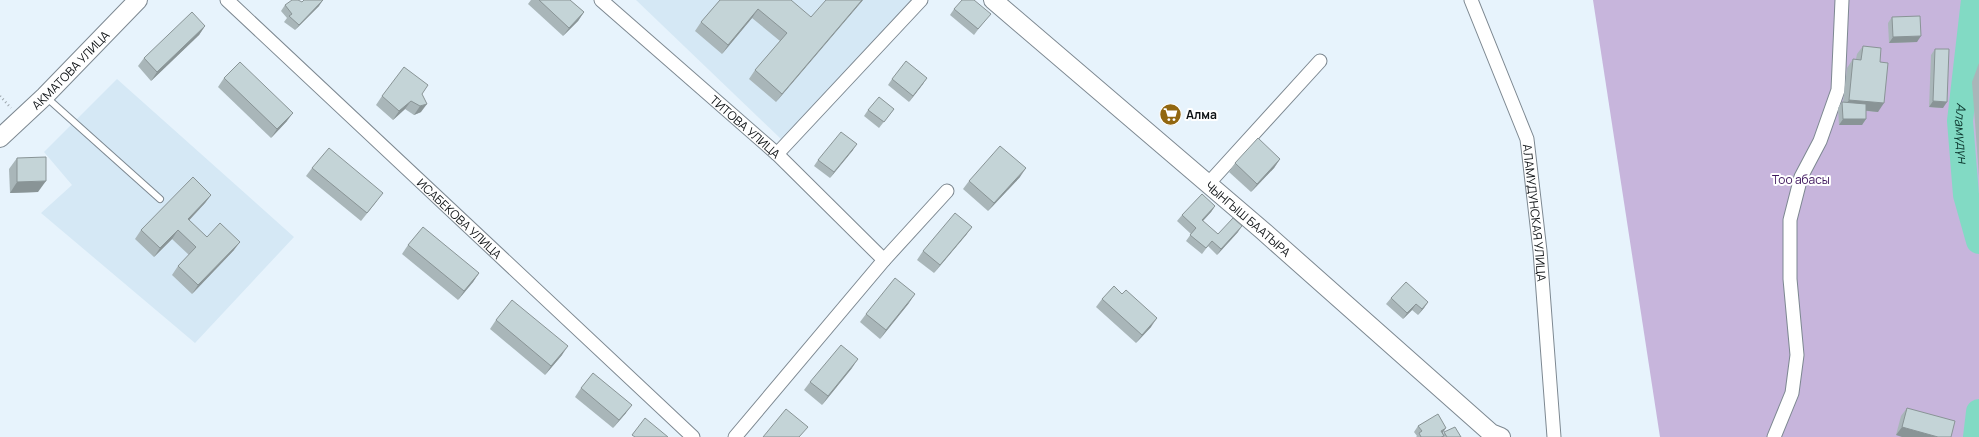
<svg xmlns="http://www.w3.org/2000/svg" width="1979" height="437" font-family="Manrope,sans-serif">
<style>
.built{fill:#d5e8f5}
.green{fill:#c7b5dc}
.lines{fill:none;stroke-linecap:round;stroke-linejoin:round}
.river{stroke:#82dac4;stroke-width:26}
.lane-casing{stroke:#7d8891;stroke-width:8}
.street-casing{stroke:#7d8891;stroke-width:15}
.secondary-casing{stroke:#7d8891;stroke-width:20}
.path{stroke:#9da6ad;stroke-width:2.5;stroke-dasharray:1 3;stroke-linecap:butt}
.lane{stroke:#fff;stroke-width:6}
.street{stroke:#fff;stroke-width:13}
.secondary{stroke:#fff;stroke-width:18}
.wall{fill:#a9b6b9}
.shaded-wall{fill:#899496}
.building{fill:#c4d4d7;stroke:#899496}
.labels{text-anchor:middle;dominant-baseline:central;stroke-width:4;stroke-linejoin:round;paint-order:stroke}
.street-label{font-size:12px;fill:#0f1316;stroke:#fff}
.poi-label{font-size:12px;font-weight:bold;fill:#0f1316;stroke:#fff;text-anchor:start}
.park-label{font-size:12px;fill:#3f175e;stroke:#fff}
.water-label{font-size:13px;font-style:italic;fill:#0c362e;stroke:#fff}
</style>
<rect width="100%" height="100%" fill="#e7f3fc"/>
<g class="built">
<path d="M636,0H914L781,139Z"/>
<path d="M117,79L294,237L195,343L41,213L72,185L44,152Z"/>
</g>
<path class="green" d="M1593,0H1979V437H1660Z"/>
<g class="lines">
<g class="river">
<path id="s1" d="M1974,0L1960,121L1966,195L1979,241"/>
<path d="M1976,437L1979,412"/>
</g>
<defs>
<path id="lane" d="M46,97L160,199"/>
<g id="street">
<path id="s2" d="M227,0L693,437"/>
<path id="s3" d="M601,0L777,154L884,260"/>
<path id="s4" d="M1471,0L1527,139L1540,251L1554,437"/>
<path d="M777,154L921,0"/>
<path d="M1208,184L1320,61"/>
<path d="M735,437L884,260L947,191"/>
<path d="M1774,437L1792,393L1797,355L1790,279V220L1801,177L1820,141L1838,90L1842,0"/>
</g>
<g id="secondary">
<path id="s5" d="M993,0L1262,230L1491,433L1501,437"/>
<path id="s6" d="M0,138L45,96L138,0"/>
</g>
</defs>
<use href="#lane" class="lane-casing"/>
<use href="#street" class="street-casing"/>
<use href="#secondary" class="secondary-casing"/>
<path class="path" d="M0,96L11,108"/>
<use href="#lane" class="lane"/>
<use href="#street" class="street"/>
<use href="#secondary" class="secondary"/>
</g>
<g class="wall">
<path d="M531,0H570L584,12L578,21L563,36L528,4Z"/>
<path d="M720,0L811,17L863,0L776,102L749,79L755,70L780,41L752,18L722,54L695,31L701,22Z"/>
<path d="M302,2L319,6L295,30L284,22L287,18L281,11L285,5Z"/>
<path d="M954,9L986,19L974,35L950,15Z"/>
<path d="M1892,17L1917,42L1889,43L1888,23Z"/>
<path d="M205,26L199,35L151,81L138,66L144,58Z"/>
<path d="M1863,46L1880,62L1878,112L1866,111V119L1862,125H1839L1838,108L1842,102H1843L1847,68L1853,59H1856L1857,54Z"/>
<path d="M1935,49L1943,108L1929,107L1931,55Z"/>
<path d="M1979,63V177L1972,82Z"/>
<path d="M224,78L287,121L271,138L218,87Z"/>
<path d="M892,79L923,84L909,102L888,85Z"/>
<path d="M422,94L421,112L414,115L405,109L393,120L376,105L382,96Z"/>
<path d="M894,109L879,128L864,116L868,110Z"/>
<path d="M853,150L830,178L814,166L818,160Z"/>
<path d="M17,158L38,192L10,193L9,169Z"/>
<path d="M1280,159L1274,168L1251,192L1229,172L1235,163Z"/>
<path d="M312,168L377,201L361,221L306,176Z"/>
<path d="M1020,177L988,211L963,189L969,181Z"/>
<path d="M211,195L205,203L189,220L207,237L234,250L192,294L172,275L178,266L189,255L172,239L154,257L135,239L141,230Z"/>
<path d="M1215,206L1211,212L1203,221L1218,234L1238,232L1217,255L1208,246L1202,254L1186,241L1191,234L1177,221L1182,215Z"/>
<path d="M972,227L966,235L934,273L917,260L923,251Z"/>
<path d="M408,245L479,273L473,282L458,300L402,254Z"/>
<path d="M1122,294L1151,327L1136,343L1096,307L1102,299Z"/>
<path d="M1391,298L1428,302L1424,308L1418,315L1412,310L1403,319L1386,304Z"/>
<path d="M909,303L880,339L860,322L866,314Z"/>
<path d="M496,320L562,355L545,375L490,329Z"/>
<path d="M852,368L822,405L804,390L810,382Z"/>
<path d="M581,388L626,413L613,428L575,397Z"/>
<path d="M1907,408L1951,437L1896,435L1901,416Z"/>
<path d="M1418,426L1443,434L1444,432L1461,437H1416L1417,436L1414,432Z"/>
</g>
<g class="shaded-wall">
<path d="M323,0L319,6L295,30L299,25Z"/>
<path d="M862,0H863L776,102L782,94Z"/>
<path d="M758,9L752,18L722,54L728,45Z"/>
<path d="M584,12L578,21L563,36L569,28Z"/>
<path d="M205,26L199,35L151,81L157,72Z"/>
<path d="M1921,36L1917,42L1889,43L1893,37Z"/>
<path d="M927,78L923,84L909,102L913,96Z"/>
<path d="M1849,100L1884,103L1878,112L1843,108Z"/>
<path d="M411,101L405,109L393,120L399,111Z"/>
<path d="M1933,101L1947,102L1943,108L1929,107Z"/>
<path d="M427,104L421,112L414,115L420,106Z"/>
<path d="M293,113L287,121L271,138L277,129Z"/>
<path d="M1843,119H1866L1862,125H1839Z"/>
<path d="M857,144L853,150L830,178L834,172Z"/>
<path d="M1280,159L1274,168L1251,192L1257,184Z"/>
<path d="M1026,168L1020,177L988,211L994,203Z"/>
<path d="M46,181L38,192L10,193L17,182Z"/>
<path d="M211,195L205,203L182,228L188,219Z"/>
<path d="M1215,206L1211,212L1198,226L1202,220Z"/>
<path d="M1242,226L1238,232L1217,255L1221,249Z"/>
<path d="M972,227L966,235L934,273L940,265Z"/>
<path d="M178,230L172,239L154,257L160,248Z"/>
<path d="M240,242L234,250L192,294L198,285Z"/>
<path d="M479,273L473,282L458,300L464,291Z"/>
<path d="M915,294L909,303L880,339L886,330Z"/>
<path d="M1428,302L1424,308L1418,315L1422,309Z"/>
<path d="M1416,304L1412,310L1403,319L1407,313Z"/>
<path d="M1157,318L1151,327L1136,343L1142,335Z"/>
<path d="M568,346L562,355L545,375L551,366Z"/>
<path d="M858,359L852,368L822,405L828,396Z"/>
<path d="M632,405L626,413L613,428L619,420Z"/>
<path d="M1902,427L1938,437H1902L1896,435Z"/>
<path d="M1446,428L1442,434L1441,431Z"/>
</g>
<g class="building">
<path d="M292,0H298L302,2L304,0H323L299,25L289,16L292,14L285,5Z"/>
<path d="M539,0H570L584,12L569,28Z"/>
<path d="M720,0H791L811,17L826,0H862L782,94L755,70L787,33L758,9L728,45L701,22Z"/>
<path d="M962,0H974L991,14L978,29L954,9Z"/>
<path d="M192,12L205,26L157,72L144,58Z"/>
<path d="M1920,16L1921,36L1893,37L1892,17Z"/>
<path d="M1863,46L1881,48L1880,62L1888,63L1884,103L1849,100L1853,59L1861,60Z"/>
<path d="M1935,49H1949L1947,102L1933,101Z"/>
<path d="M906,61L927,78L913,96L892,79Z"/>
<path d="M240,62L293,113L277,129L224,78Z"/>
<path d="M404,67L428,85L422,94L427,104L420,106L411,101L399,111L382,96Z"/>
<path d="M879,97L894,109L884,122L868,110Z"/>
<path d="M1842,102L1866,104V119H1843Z"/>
<path d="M841,132L857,144L834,172L818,160Z"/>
<path d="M1258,138L1280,159L1257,184L1235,163Z"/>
<path d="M1000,146L1026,168L994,203L969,181Z"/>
<path d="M329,148L383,193L367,213L312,168Z"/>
<path d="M46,157V181L17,182V158Z"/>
<path d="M193,177L211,195L188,219L207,237L220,223L240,242L198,285L178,266L196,247L178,230L160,248L141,230Z"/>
<path d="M1202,194L1215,206L1202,220L1218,234L1233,218L1242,226L1221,249L1212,241L1206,248L1190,235L1196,228L1182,215Z"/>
<path d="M955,213L972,227L940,265L923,251Z"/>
<path d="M423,227L479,273L464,291L408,245Z"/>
<path d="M895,278L915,294L886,330L866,314Z"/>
<path d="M1406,282L1428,302L1422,309L1416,304L1407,313L1391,298Z"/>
<path d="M1114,286L1122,294L1126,290L1157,318L1142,335L1102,299Z"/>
<path d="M512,300L568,346L551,366L496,320Z"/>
<path d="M841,345L858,359L828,396L810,382Z"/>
<path d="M593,373L632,405L619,420L581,388Z"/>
<path d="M1907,408L1955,421L1951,437H1938L1902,427Z"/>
<path d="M786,409L808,427L799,437H763Z"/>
<path d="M1438,414L1446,428L1441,431L1444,436L1441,437H1421L1419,433L1422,431L1418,426Z"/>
<path d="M645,418L668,437H635L632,435Z"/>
<path d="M1455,427L1461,437H1447L1444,432Z"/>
</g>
<defs>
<symbol id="supermarket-disc" viewBox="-11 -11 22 22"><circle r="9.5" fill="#926710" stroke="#fff"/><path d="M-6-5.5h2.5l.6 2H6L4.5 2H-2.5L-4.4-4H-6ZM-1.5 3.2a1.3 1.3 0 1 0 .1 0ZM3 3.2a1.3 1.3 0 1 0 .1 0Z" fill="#fff"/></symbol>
</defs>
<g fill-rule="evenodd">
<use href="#supermarket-disc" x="1158" y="102" width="25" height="25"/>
</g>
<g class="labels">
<g class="street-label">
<text stroke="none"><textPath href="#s6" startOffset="98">АКМАТОВА УЛИЦА</textPath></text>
<text stroke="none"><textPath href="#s3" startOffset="192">ТИТОВА УЛИЦА</textPath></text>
<text stroke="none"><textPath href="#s4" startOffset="224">АЛАМУДУНСКАЯ УЛИЦА</textPath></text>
<text stroke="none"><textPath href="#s2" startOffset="319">ИСАБЕКОВА УЛИЦА</textPath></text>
<text stroke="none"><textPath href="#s5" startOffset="336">ЧЫНГЫШ БААТЫРА</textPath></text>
</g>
<g class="poi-label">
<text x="1186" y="114">Алма</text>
</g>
<g class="park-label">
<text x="1801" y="179">Тоо абасы</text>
</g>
<g class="water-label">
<text stroke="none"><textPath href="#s1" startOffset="134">Аламүдүн</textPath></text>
</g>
</g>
</svg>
